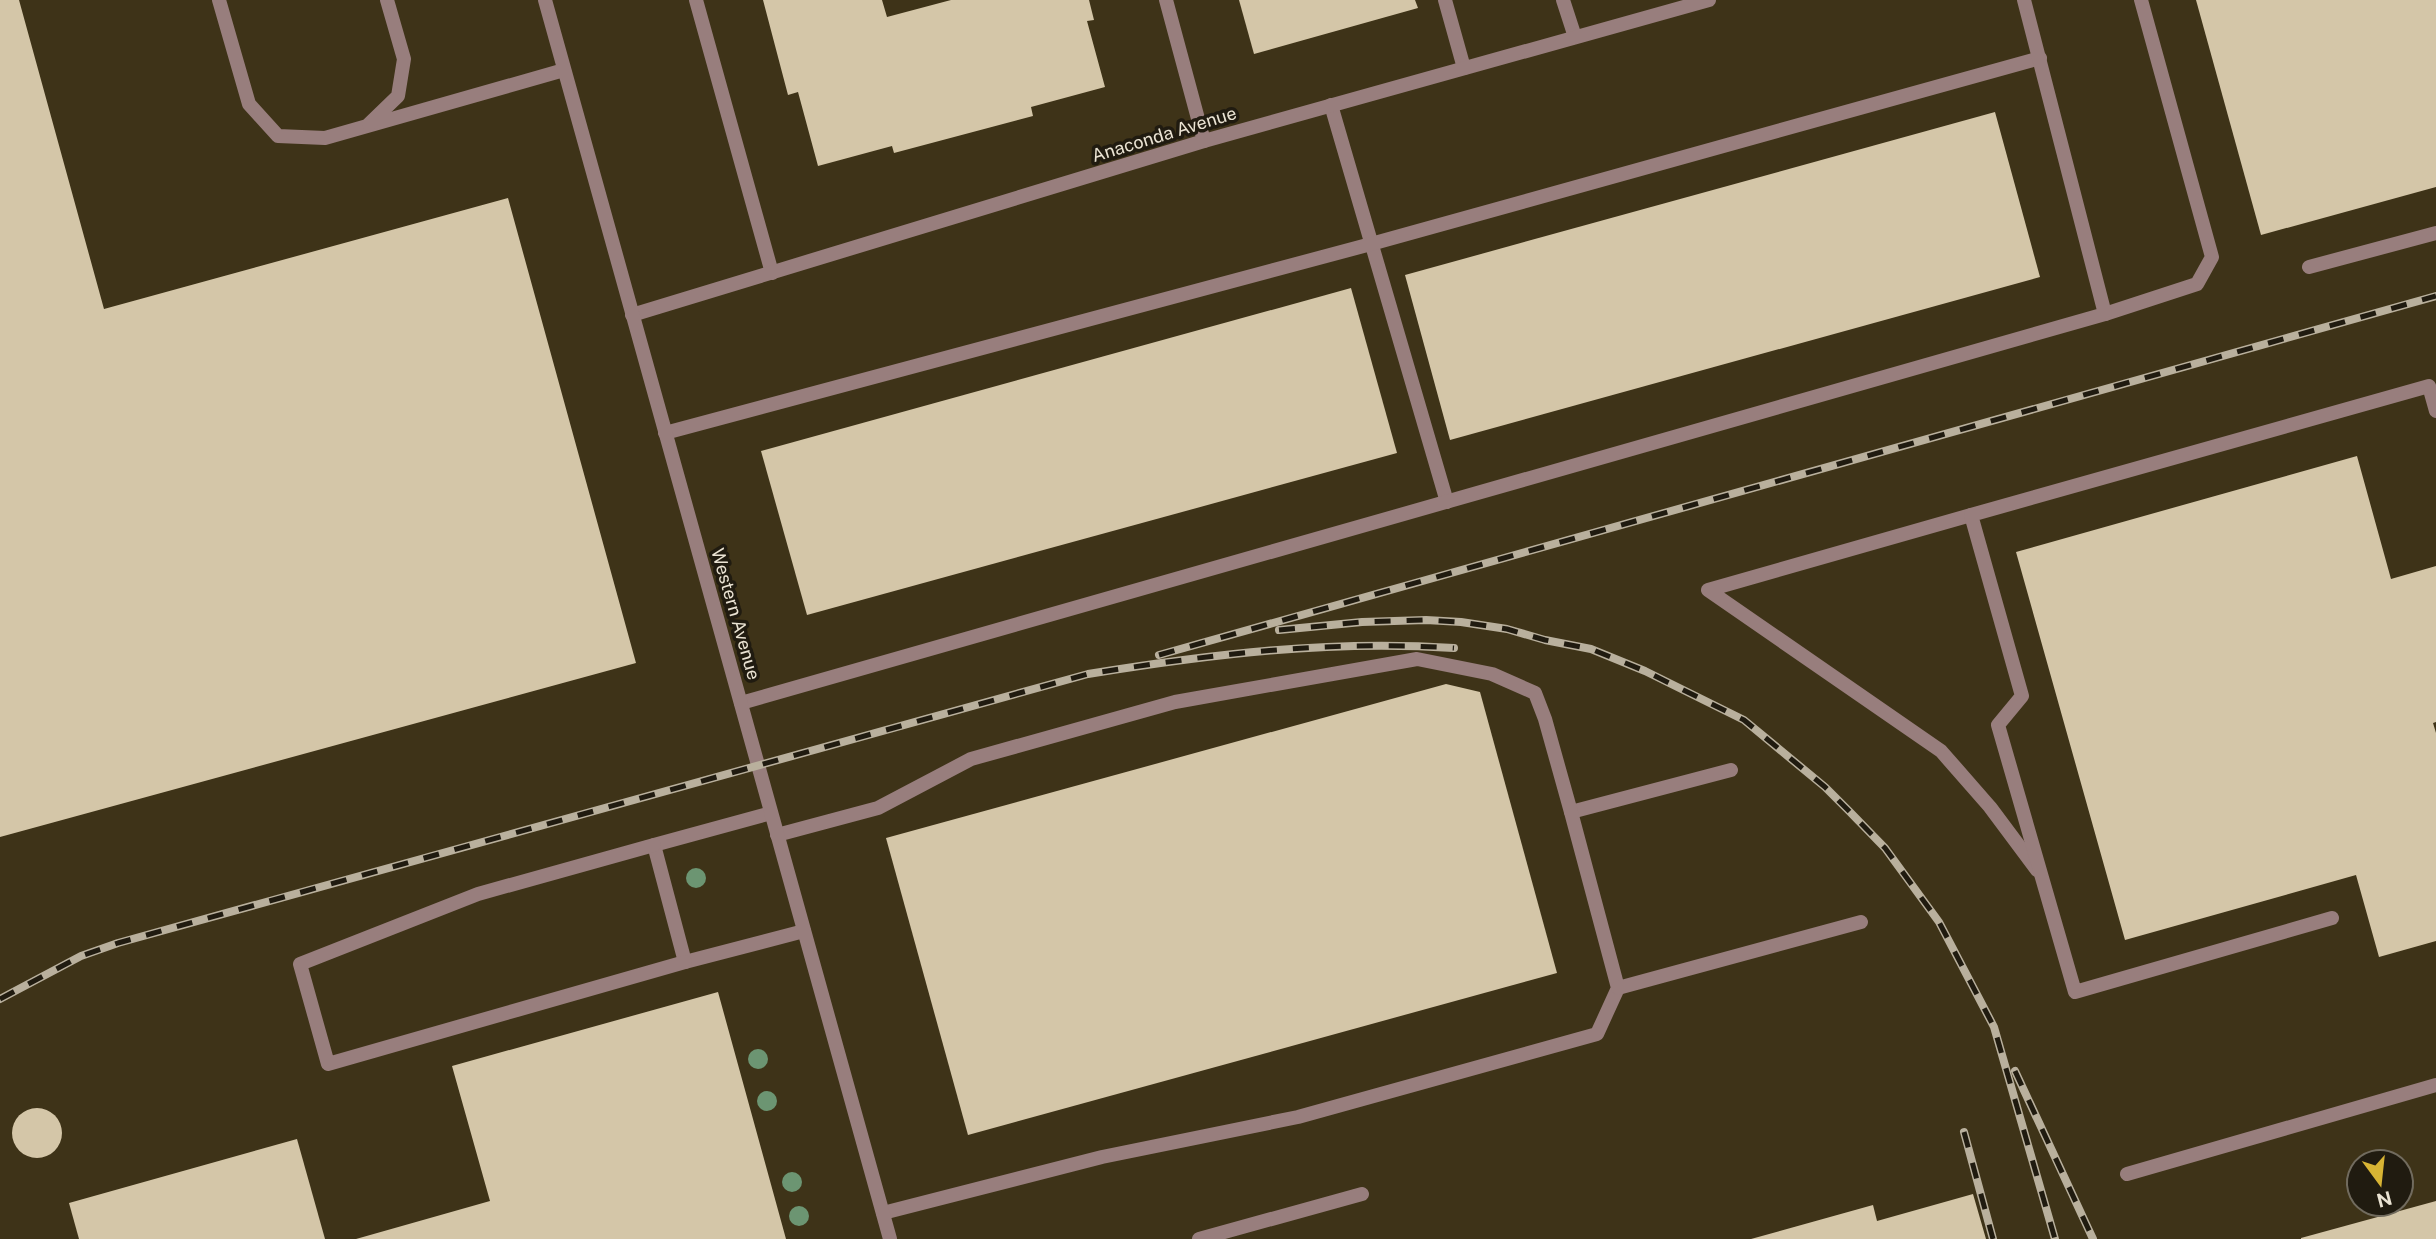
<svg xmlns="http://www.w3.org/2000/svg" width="2436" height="1239" font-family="'Public Sans',sans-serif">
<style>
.building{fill:#d4c6a8}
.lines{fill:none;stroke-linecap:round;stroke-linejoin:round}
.service{stroke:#987e7d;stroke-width:14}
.minor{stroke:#987e7d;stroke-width:14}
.tertiary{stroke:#987e7d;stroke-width:14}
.rail-casing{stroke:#b9b09d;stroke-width:8}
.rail{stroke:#201b10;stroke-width:5;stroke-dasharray:16;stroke-linecap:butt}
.tree{fill:#6c9572}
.labels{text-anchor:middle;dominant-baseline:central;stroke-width:7;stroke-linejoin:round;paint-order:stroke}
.street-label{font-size:18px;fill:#eae3d3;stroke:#201b10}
</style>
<rect width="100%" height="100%" fill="#3e3318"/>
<g class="building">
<path d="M0,0H19L104,309L508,198L636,663L0,837Z"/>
<path d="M763,0H882L887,17L951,0H1089L1094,20L1087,21L1105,87L1031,107L1033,116L894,153L892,146L818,166L798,92L788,95Z"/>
<path d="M1239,0H1415L1418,8L1254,54Z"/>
<path d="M2196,0H2436V187L2261,235Z"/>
<path d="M1995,112L2040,277L1450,440L1405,275Z"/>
<path d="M1351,288L1397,453L807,615L761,451Z"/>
<path d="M2357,456L2391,579L2436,566V722L2433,723L2436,733V941L2379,957L2356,875L2125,940L2016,552Z"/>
<path d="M1446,684L1480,692L1557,973L968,1135L886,838Z"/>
<path d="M718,992L786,1239H356L490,1201L452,1066Z"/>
<circle cx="37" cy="1133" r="25"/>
<path d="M297,1139L325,1239H79L69,1203Z"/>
<path d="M1973,1194L1986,1239H1751L1873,1205L1877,1221Z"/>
<path d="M2436,1201V1239H2301V1238Z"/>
</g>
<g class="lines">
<g class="service">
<path d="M219,0L249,104L278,136L325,138L564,70"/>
<path d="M696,0L772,273"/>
<path d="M1166,0L1204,141"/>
<path d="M1445,0L1464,68"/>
<path d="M1563,0L1575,37"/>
<path d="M1331,105L1447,502"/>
<path d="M369,124L398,96L404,59L387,0"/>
<path d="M2309,267L2436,233"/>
<path d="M2105,314L2197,284L2212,257L2141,0"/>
<path d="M665,433L1371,244L2040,58"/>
<path d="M1971,515L1708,590L1941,751L1990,807L2037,870"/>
<path d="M741,703L2105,314L2024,0"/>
<path d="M1571,812L1731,770"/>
<path d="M771,813L654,845L685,962L804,931"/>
<path d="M777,835L878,808L971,759L1175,702L1417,659L1492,674L1535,693L1545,719L1571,812L1618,988L1597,1034L1298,1117L1102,1157L883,1213"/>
<path d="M654,845L478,894L300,964L328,1064L685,962"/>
<path d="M2332,918L2075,992L1998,725L2022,696L1971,515L2429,386L2436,411"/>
<path d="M1618,988L1861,922"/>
<path d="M2127,1174L2436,1085"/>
<path d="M1199,1239L1362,1194"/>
</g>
<path class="minor" d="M632,315L1204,141L1709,0"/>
<path class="tertiary" d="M545,0L890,1239"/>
<defs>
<g id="rail">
<path d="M1279,630L1362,622L1426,620L1461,622L1507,629L1545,640L1591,649L1645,671L1744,720L1825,787L1849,811L1885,848L1939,922L1994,1027L2055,1239"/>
<path d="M1159,655L2436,296"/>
<path d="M0,999L81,956L118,943L1088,674C1212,654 1328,640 1454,648"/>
<path d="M2015,1071L2093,1239"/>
<path d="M1964,1132L1993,1239"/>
</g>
</defs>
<use href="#rail" class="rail-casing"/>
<use href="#rail" class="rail"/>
</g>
<g class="tree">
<circle cx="696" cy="878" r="10"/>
<circle cx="758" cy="1059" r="10"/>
<circle cx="767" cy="1101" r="10"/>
<circle cx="792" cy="1182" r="10"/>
<circle cx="799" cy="1216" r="10"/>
</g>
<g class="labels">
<g class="street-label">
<text transform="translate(1164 134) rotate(-17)">Anaconda Avenue</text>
<text transform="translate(736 614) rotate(74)">Western Avenue</text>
</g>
</g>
<g transform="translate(2380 1183) rotate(165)"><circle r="33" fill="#201b10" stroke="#716b5e" stroke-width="2"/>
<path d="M0-5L12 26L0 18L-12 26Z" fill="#d8b434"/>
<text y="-10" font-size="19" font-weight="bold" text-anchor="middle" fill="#eae3d3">N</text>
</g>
</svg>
